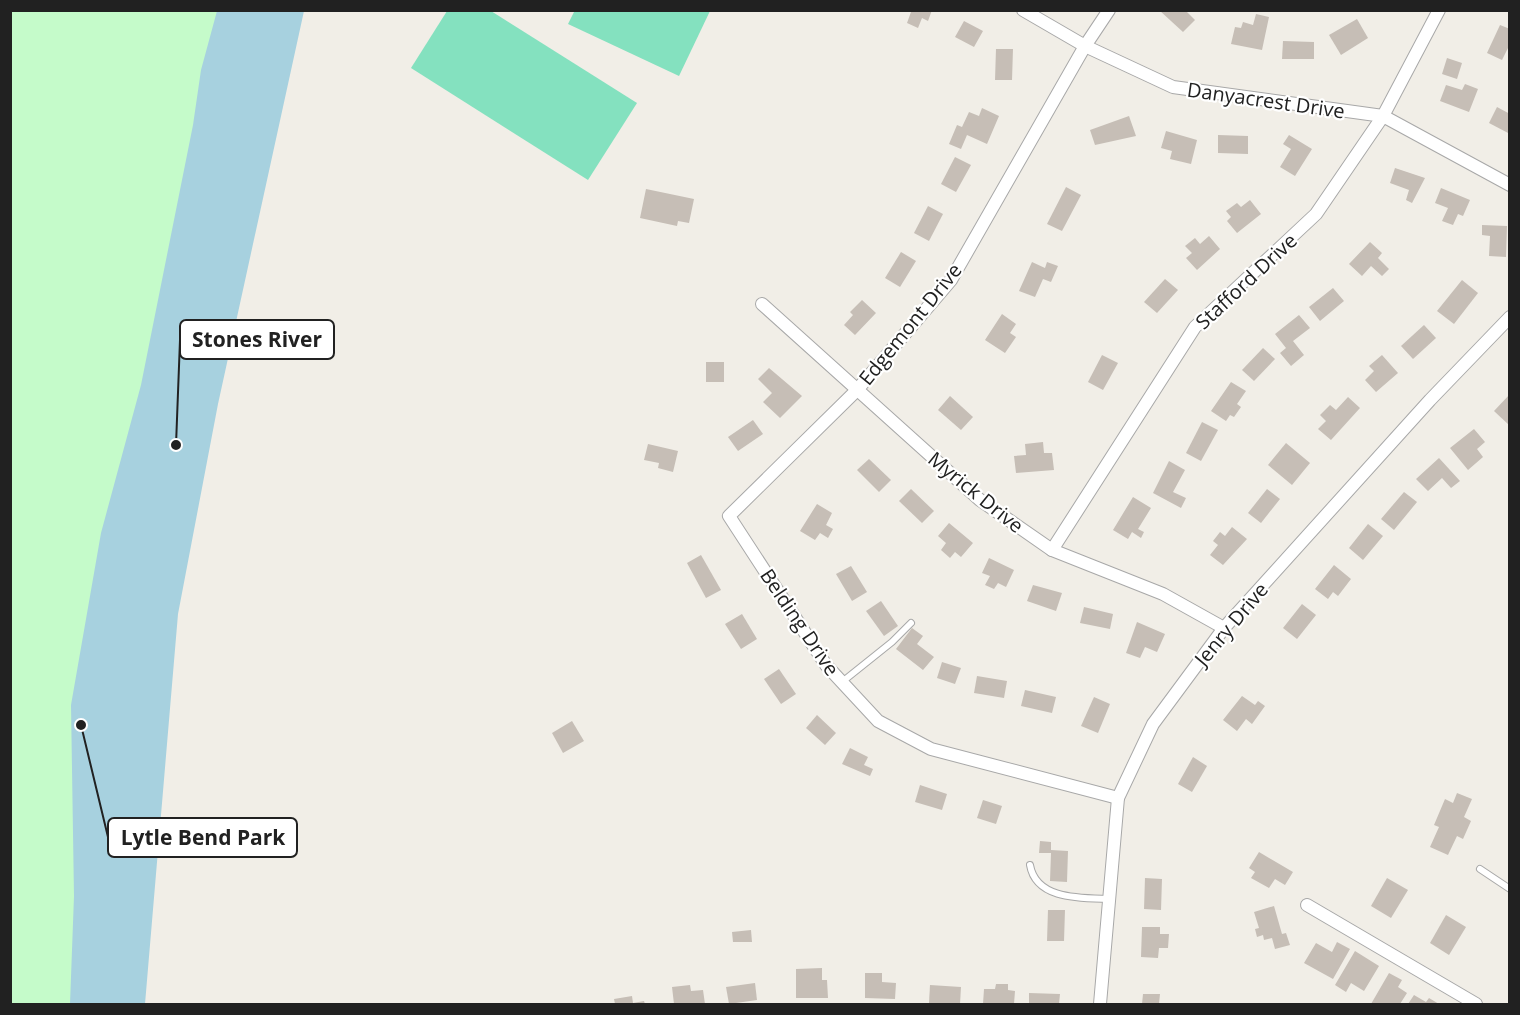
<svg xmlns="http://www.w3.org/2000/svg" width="1520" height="1015" font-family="'Open Sans',sans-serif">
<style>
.park{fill:#c5fbca}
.pitch{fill:#84e1bf}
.water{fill:#a7d1df}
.building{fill:#c6beb6}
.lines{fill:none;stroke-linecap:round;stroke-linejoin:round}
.service-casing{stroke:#a8a8a8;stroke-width:8}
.minor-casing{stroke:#a8a8a8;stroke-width:14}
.service{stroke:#fff;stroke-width:6}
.minor{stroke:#fff;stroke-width:12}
.labels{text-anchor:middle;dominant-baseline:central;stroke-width:4.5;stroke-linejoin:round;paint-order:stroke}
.street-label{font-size:20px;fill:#212121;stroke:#fff}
.leader{fill:none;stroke:#212121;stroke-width:2}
.callout-dot{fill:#212121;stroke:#fff;stroke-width:2}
.callout{fill:#fff;stroke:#212121;stroke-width:2}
.callout-label{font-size:21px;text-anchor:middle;font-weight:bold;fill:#212121}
</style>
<rect width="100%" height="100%" fill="#f1eee7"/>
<path class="park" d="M10,11H271L176,445L125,1004H11Z"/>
<g class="pitch">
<path d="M575,10H710V11L679,76L568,24Z"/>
<path d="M447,11H491L637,103L588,180L411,68Z"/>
</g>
<path class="water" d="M217,11H304L218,404L178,614L145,1004H70L74,896L71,705L101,533L141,385L193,125L201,70Z"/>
<g class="building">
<path d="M907,10H932L928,21L922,18L918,28L907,23L911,12Z"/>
<path d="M1159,10H1185L1195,20L1183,32Z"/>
<path d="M1256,14L1269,17L1262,50L1231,44L1235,27L1241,28L1243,22L1253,25Z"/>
<path d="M1357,19L1368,38L1341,55L1329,35Z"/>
<path d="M964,21L983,31L974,47L955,37Z"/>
<path d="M1500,25L1510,29V44L1502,60L1487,53Z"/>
<path d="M1283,41L1314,42V59H1282Z"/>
<path d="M996,49H1013L1012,80H995Z"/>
<path d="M1447,58L1462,63L1457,79L1442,74Z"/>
<path d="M1465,84L1478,89L1469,112L1440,101L1446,85L1462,90Z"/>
<path d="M1497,107L1510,114V134L1489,123Z"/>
<path d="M982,108L999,116L987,144L967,135L961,149L949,144L957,125L962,127L969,112L979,116Z"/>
<path d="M1129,116L1136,136L1095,145L1090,130Z"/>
<path d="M1166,131L1197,140L1191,164L1170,159L1172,151L1161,148Z"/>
<path d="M1218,135L1248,136V154L1218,153Z"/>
<path d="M1289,135L1312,149L1295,176L1280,167L1291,149L1283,144Z"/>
<path d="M955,157L971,165L956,192L941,184Z"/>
<path d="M1395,168L1425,178L1412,203L1406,200L1409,190L1390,183Z"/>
<path d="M1066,187L1081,195L1062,231L1047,224Z"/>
<path d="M1441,188L1470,200L1463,216L1458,214L1453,225L1442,221L1448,208L1435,203Z"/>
<path d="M646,189L694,199L689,223L678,221L677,226L640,218Z"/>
<path d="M1250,200L1261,214L1237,233L1227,221L1231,217L1226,211L1237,203L1241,207Z"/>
<path d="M928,206L943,214L929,241L914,233Z"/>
<path d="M1482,225L1507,226L1506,257L1489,256L1490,236L1482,235Z"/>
<path d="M1209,236L1220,249L1197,270L1186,258L1192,253L1185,246L1195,238L1200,244Z"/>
<path d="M1370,242L1382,253L1378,258L1389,269L1382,276L1371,266L1362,276L1349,264Z"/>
<path d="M901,252L916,261L900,287L885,278Z"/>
<path d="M1032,262L1045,268L1047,262L1058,266L1051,282L1043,279L1035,297L1019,291Z"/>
<path d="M1165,279L1178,290L1157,313L1144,302Z"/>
<path d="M1462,280L1478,293L1454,324L1437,311Z"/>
<path d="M1333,288L1344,301L1320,321L1309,307Z"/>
<path d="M862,300L876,313L855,335L844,325L853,315L850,312Z"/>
<path d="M1002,314L1016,324L1010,333L1016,337L1005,353L985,340Z"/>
<path d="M1299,315L1310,328L1293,341L1304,355L1291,366L1280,353L1286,348L1275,334Z"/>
<path d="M1424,325L1436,338L1413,359L1401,346Z"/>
<path d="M1263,348L1275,359L1254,381L1242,370Z"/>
<path d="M1102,355L1118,363L1103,390L1088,382Z"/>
<path d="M1382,355L1398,373L1376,392L1365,380L1374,371L1369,366Z"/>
<rect x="706" y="362" width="18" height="20"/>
<path d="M769,368L802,396L780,418L763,402L772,393L758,379Z"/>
<path d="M1231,382L1246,391L1237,404L1241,407L1234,417L1230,415L1226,421L1211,411Z"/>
<path d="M1510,394V426L1494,411Z"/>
<path d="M950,396L973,417L961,430L938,410Z"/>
<path d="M1348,397L1360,408L1331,440L1318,429L1326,421L1320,415L1330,405L1336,410Z"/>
<path d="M753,420L763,434L738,451L728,437Z"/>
<path d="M1202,422L1218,430L1201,461L1186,453Z"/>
<path d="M1474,429L1485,442L1477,449L1483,457L1468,470L1450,448Z"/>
<path d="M1043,442L1044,453H1052L1054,470L1016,473L1014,456L1026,455L1025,444Z"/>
<path d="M1286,443L1310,463L1292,485L1268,465Z"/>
<path d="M648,444L678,451L673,472L658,468L659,463L644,460Z"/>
<path d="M1439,458L1460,481L1451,488L1442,478L1428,491L1416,479Z"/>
<path d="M869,459L891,480L879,492L857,470Z"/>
<path d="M1169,461L1185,470L1173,492L1186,498L1181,508L1153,493Z"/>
<path d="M911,489L934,511L922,523L899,501Z"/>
<path d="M1267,489L1280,499L1261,523L1248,513Z"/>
<path d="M1404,492L1417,502L1394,530L1381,519Z"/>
<path d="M1133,497L1151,508L1138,529L1144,532L1141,538L1132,532L1128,539L1113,530Z"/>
<path d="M817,504L832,513L826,525L833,529L828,538L820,533L815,540L800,531Z"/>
<path d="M949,523L973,543L961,557L955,552L950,558L941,550L946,543L938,536Z"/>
<path d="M1368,524L1383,536L1363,560L1349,548Z"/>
<path d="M1232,527L1247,539L1223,565L1210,555L1218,545L1213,541L1220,532L1225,536Z"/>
<path d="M701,555L721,590L706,598L687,563Z"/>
<path d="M989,558L1014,570L1006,587L998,583L994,589L985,585L990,576L982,573Z"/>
<path d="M1334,565L1351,579L1338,596L1333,592L1328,599L1315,589Z"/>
<path d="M851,566L867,592L852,601L836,574Z"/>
<path d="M1033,585L1062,593L1056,611L1027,601Z"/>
<path d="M881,601L898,626L884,636L866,611Z"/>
<path d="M1302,604L1316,615L1297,639L1283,628Z"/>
<path d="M1084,607L1113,614L1110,629L1080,623Z"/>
<path d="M742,614L757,639L741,649L725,624Z"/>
<path d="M1137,622L1165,634L1157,652L1145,647L1140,658L1126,653Z"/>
<path d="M912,628L923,636L917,644L934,657L923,670L896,649Z"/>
<path d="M942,662L961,668L955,684L937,678Z"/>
<path d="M779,669L796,694L781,704L764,679Z"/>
<path d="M977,676L1007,681L1004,698L974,693Z"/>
<path d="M1025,690L1056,697L1052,713L1021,706Z"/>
<path d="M1242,696L1255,705L1258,701L1265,706L1252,724L1246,719L1237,731L1223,720Z"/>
<path d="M1094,697L1110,704L1098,733L1081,726Z"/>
<path d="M817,715L836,733L825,745L806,728Z"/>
<path d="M572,721L584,741L563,753L552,733Z"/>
<path d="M850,748L868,757L864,765L873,769L870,776L842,764Z"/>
<path d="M1193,757L1207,766L1192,792L1178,784Z"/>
<path d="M920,785L947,794L942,810L915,802Z"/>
<path d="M1457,793L1472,799L1464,817L1471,821L1463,839L1457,836L1448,855L1430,847L1439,827L1434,825L1445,799L1453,803Z"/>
<path d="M983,800L1002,806L996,824L977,818Z"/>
<path d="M1040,841L1051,842V850L1068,851L1067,882L1050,881L1051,853H1039Z"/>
<path d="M1259,852L1293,872L1285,885L1275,879L1269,888L1251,878L1255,872L1249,868Z"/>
<path d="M1145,878L1162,879L1161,910L1144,909Z"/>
<path d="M1387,878L1408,890L1391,918L1371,906Z"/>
<path d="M1274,906L1282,934L1286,933L1290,945L1275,949L1272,938L1264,940L1263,935L1257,937L1255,929L1259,928L1254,912Z"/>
<path d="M1048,910H1065L1064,941H1047Z"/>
<path d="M1446,915L1466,927L1449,955L1430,943Z"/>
<path d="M1142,927H1160V934H1169L1168,948H1159L1158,958L1141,957Z"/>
<path d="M751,930L752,942H733L732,932Z"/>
<path d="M1337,942L1350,949L1333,979L1304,963L1316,943L1332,952Z"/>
<path d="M1355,951L1379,966L1364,991L1351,983L1346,992L1335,985Z"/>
<path d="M822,968V980H827L828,998H796V969Z"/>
<path d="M865,973H882V982L896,983L895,999L865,998Z"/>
<path d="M1389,973L1402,980L1398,987L1407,993L1400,1004H1371Z"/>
<path d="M755,983L757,1000L729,1004L726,987Z"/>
<path d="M996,984H1008V990L1015,991L1014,1004H983L984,989H995Z"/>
<path d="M690,985L691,991L703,990L705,1004H674L672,987Z"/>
<path d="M930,985L961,987L960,1004L929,1003Z"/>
<path d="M1029,993L1060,994L1059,1004H1029Z"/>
<path d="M1143,994H1160L1159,1004H1142Z"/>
<path d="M1414,995L1426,1002L1429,998L1439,1004H1408Z"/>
<path d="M632,996L633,1003L644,1001L645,1004H615L614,999Z"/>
</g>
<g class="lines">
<defs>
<g id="service">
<path d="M842,682L892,642L911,623"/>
<path d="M1030,865C1036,900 1081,898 1109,899"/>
<path d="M1480,869L1510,889"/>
</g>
<g id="minor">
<path d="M1023,10L1085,46L1173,87L1383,116L1510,185"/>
<path d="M1109,10L1085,46L951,280L857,390L729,516L826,665L878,721L931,749L1118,798"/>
<path d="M762,304L980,500L1052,550L1163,594L1224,628"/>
<path d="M1052,550L1195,327L1316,214L1383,116L1439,10"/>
<path d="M1307,905L1476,1004"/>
<path d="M1100,1004L1118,798L1153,724L1224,628L1430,400L1510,317"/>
</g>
</defs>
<use href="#service" class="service-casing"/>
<use href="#minor" class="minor-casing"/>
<use href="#service" class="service"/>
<use href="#minor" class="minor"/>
</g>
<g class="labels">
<g class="street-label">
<text transform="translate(1266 100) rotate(8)">Danyacrest Drive</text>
<text transform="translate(1246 281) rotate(-43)">Stafford Drive</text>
<text transform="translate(910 324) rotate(-51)">Edgemont Drive</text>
<text transform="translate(976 492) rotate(39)">Myrick Drive</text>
<text transform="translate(800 622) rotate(56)">Belding Drive</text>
<text transform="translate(1231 624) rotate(-50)">Jenry Drive</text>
</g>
</g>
<path class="leader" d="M176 445L180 340M81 725L108 837"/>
<g class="callout-dot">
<circle cx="176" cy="445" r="6"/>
<circle cx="81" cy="725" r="6"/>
</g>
<g class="callout">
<rect x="180" y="320" width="154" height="39" rx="6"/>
<rect x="108" y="818" width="189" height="39" rx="6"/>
</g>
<g class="callout-label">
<text x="257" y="347">Stones River</text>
<text x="203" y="845">Lytle Bend Park</text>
</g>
<rect width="1520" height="1015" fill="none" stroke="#212121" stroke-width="24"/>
</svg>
